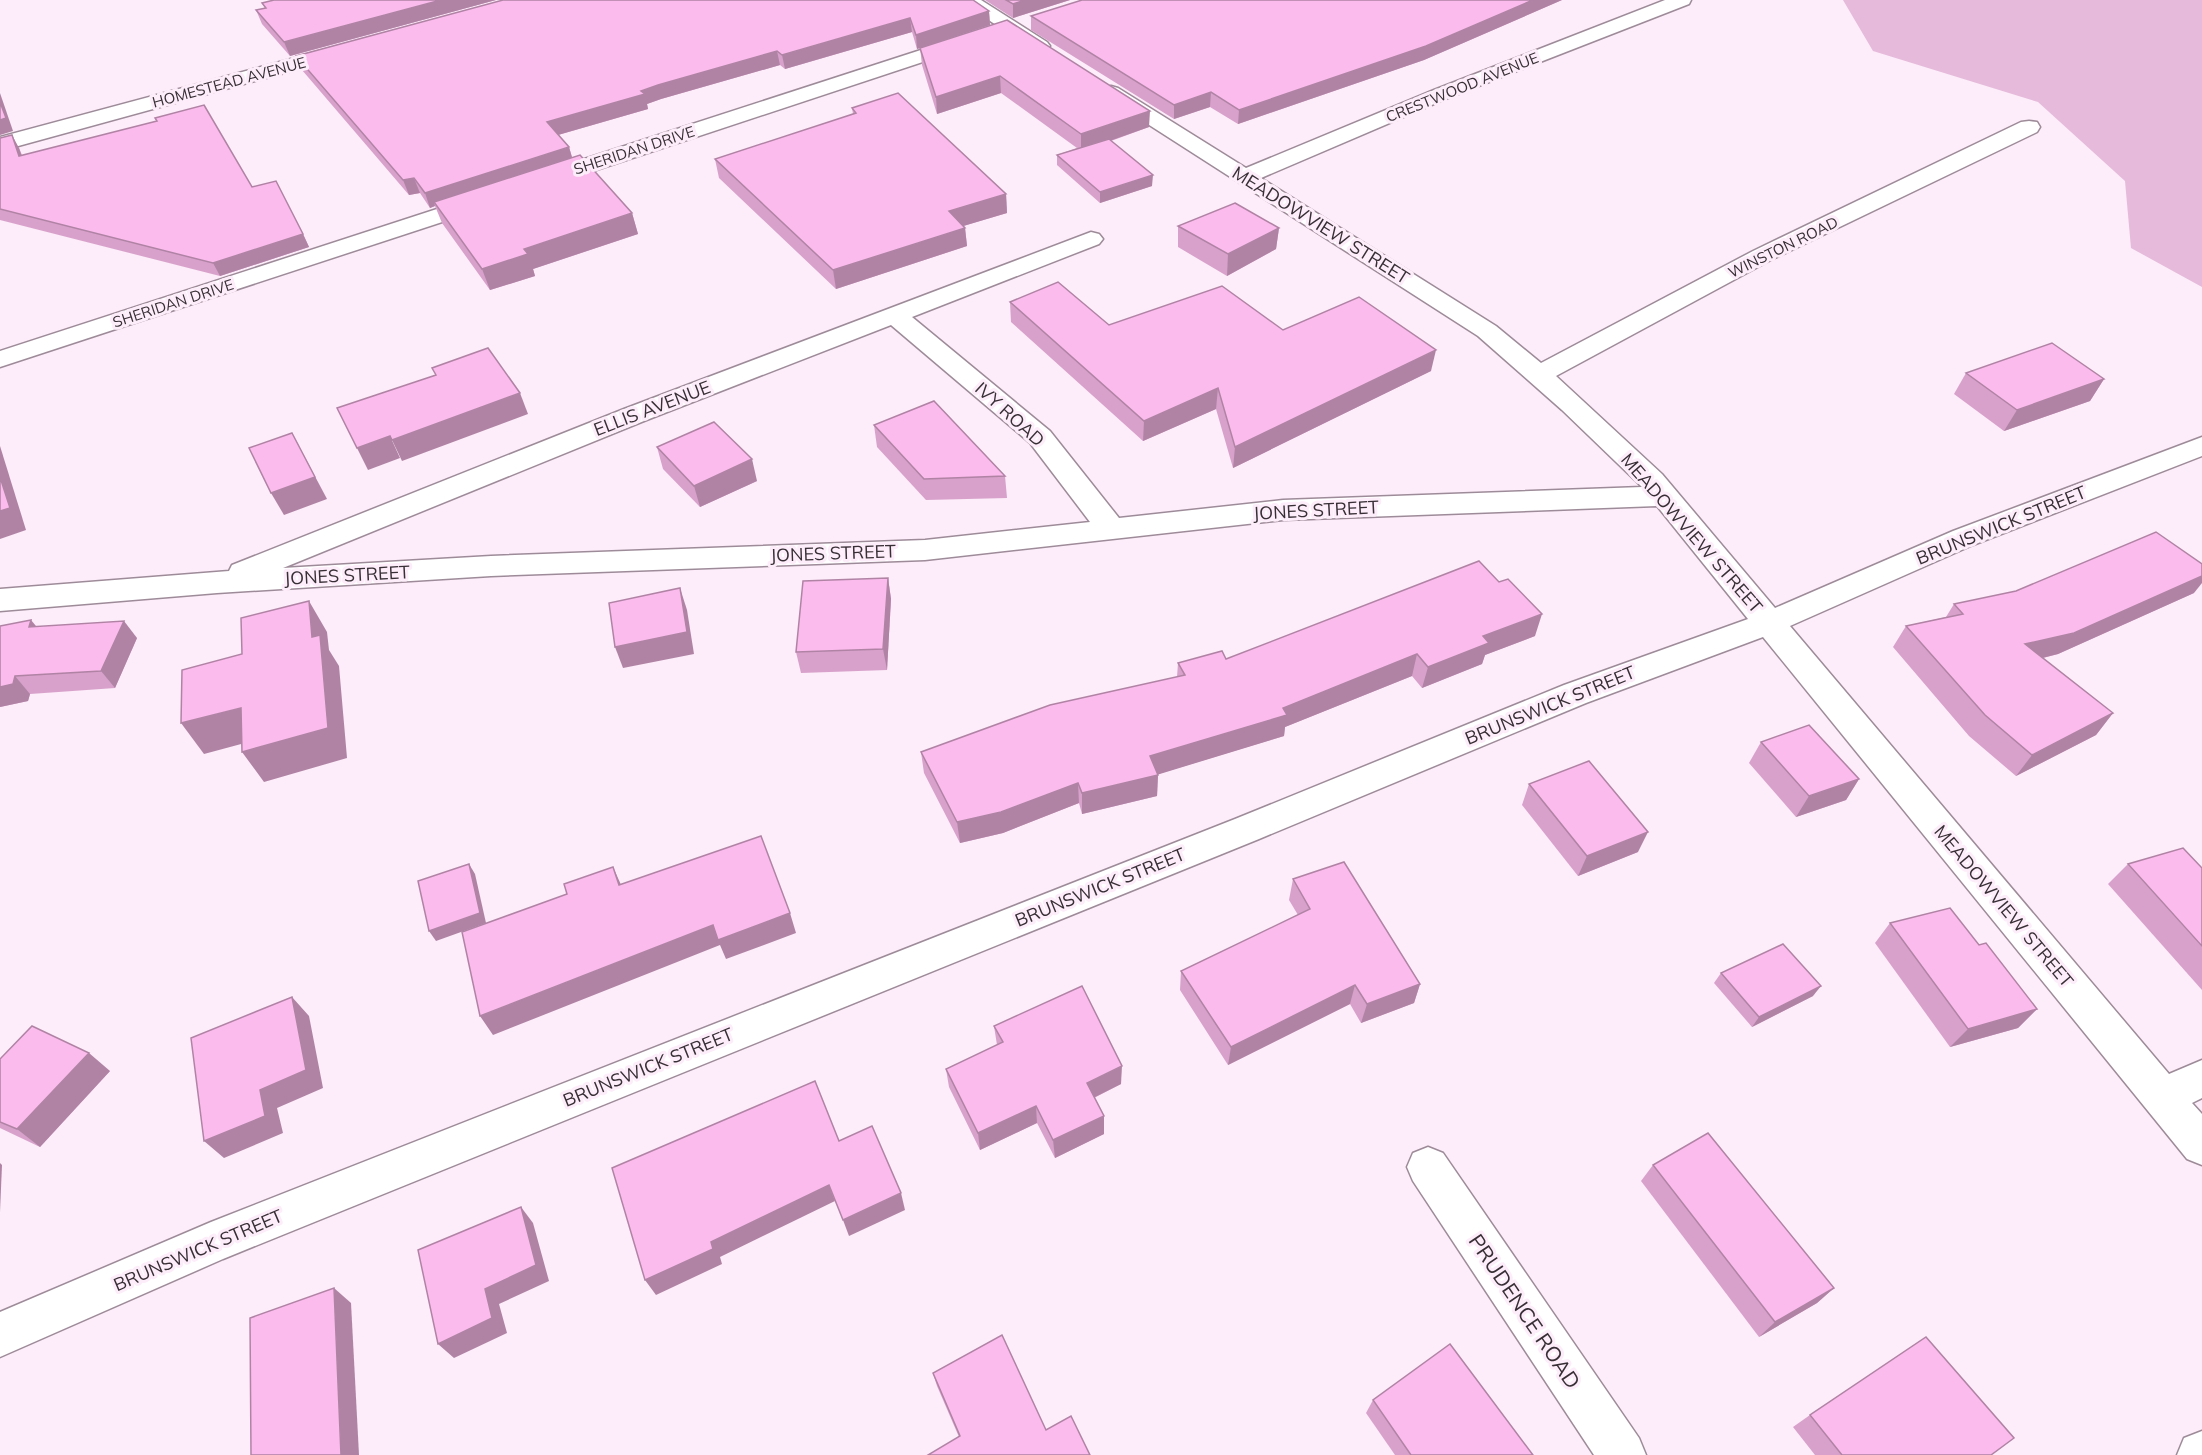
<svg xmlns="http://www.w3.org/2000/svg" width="2202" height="1455" font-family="Mulish,sans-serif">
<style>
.green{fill:#e5badb}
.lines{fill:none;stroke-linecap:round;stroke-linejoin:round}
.minor-casing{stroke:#9e8b99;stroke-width:3}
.minor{fill:#fff;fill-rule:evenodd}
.wall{fill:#d8a1cb}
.shaded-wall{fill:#b083a5}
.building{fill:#fbbbec;stroke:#b083a5;stroke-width:1.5}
.labels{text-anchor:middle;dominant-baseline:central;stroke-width:6;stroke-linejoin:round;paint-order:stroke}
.far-street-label{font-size:15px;fill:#372f35;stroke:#fdecf9}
.street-label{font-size:18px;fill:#372f35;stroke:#fdecf9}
.near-street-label{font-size:21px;fill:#372f35;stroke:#fdecf9}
</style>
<rect width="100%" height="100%" fill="#fdecf9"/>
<path class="green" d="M1843,0H2202V287L2131,248L2125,181L2038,102L1873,51Z"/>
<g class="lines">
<defs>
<g id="minor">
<path d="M959,0H981L1047,42L1050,46L1047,50H1033Z"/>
<path d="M1665,0H1691L1689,4L1448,98L1261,178L1496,326L1541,363L1753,251L2021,122L2029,121L2037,122L2040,127L2037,132L1769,261L1556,376L1662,474L1775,608L1953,531L2202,437V456L1973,545L1790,626L2169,1074L2202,1060V1098L2192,1103L2202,1114V1165L2187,1159L1763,637L1586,703L1259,839L223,1259L0,1357V1312L211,1222L1235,819L1564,685L1748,619L1657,506L1283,520L925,560L491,576L217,593L0,611V589L229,571L232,565L624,409L1091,232L1099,234L1103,239L1099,244L912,317L1050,431L1119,518L1283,500L1642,487L1562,410L1478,336L1104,96L1101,92L1104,88L1111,86L1118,88L1246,168L1434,90ZM891,325L1030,443L1090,522L925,540L491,556L283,568L644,421Z"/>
<path d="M964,36L971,38L974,42L971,46L554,184L546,186L538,184L535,179L538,174Z"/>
<path d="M343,45L350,47L353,51L350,55L0,151V137Z"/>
<path d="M480,195L488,197L491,202L488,207L0,367V351Z"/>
<path d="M1428,1147L1443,1153L1639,1438L1646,1455H1594L1413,1181L1407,1167L1413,1153Z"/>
<path d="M2202,1431V1455H2177L2184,1438Z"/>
</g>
</defs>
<use href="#minor" class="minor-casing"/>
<use href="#minor" class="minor"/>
</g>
<g class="wall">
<path d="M274,0H496L290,56L262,24L256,10L265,8L262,3Z"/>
<path d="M985,0H1070L1013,18Z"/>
<path d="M1082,0H1562L1424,60L1238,124L1210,107L1174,119L1031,30V16Z"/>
<path d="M989,11L990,25L917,49L912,32L785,69L780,65L661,99L647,104L648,109L558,135L569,147L572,157L632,213L638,234L533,269L535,276L490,290L442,223L435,206L430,208L420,193L409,195L302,70L296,56Z"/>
<path d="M920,48L1149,127L1111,141L1152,186L1100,203L1057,165V155L1077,148L1001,93L937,114L922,65Z"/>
<path d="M852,108L1006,194L1007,213L963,226L965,228L967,246L836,289L719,178L715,159L853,114Z"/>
<path d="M0,138L19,148L22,155L252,187L303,234L309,247L220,276L0,220Z"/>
<path d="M1178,226L1279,228L1276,249L1227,276L1178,247Z"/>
<path d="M1010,302L1109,325L1283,330L1431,371L1233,468L1216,409L1143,441L1011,322Z"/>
<path d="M1966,373L2104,379L2090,401L2004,431L1954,394Z"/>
<path d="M874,425L1005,476L1007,498L926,500L877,447Z"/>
<path d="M657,447L757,481L700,507L663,469Z"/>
<path d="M888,578L891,599L887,670L801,673L796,652Z"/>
<path d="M2194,593L2058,654L2043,658L2113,713L2096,735L2016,776L1969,736L1893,647L1906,626L1946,617L1954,604Z"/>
<path d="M37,627L137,638L115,688L30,694L28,701L0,707Z"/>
<path d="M1535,636L1485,655L1482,664L1422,688L1412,676L1285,727L1284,736L1158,774L1157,796L1082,814L1079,803L1003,833L960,843L924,773L921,752L1177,677L1178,663Z"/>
<path d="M1761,742L1859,779L1846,800L1796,817L1749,763Z"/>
<path d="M1529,784L1638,852L1578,876L1522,805Z"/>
<path d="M2128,864L2202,868V990L2108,884Z"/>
<path d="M1293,879L1420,984L1414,1003L1361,1023L1350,1004L1228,1065L1180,990L1181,971L1298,915L1289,900Z"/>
<path d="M1890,923L1979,945L2037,1009L2018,1028L1950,1047L1875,943Z"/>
<path d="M1721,973L1813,996L1752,1027L1714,983Z"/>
<path d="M994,1026L1121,1084L1094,1098L1104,1116V1134L1055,1158L1037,1123L980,1150L949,1087L946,1069L997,1045Z"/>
<path d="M0,1059L110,1071L40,1147L0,1128Z"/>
<path d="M1653,1165L1834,1288L1817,1303L1759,1337L1641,1181Z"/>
<path d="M933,1373L1046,1430L959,1437L937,1386Z"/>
<path d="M1373,1400L1533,1455H1395L1366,1413Z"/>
<path d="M1810,1415L1991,1455H1815L1793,1427Z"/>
</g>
<g class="shaded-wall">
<path d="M441,0H496L290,56L284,42Z"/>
<path d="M1025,0H1070L1013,18V4Z"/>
<path d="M1533,0H1562L1424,60L1238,124L1239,110Z"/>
<path d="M989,11L990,25L917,49L916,35Z"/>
<path d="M910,18L912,32L785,69L782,55Z"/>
<path d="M777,51L780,65L661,99L647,104L648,109L551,137L547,122L658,85Z"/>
<path d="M1000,76L1001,93L937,114L936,97Z"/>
<path d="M1211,92L1210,107L1174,119V105Z"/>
<path d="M0,93L13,131L0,135Z"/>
<path d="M1150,111L1149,127L1081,151V134Z"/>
<path d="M12,135L19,148L26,169L19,156Z"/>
<path d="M569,147L573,161L434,202L435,206L430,208L425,193Z"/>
<path d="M1153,175L1152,186L1100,203V192Z"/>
<path d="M414,178L420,193L409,195L403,180Z"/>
<path d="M1006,194L1007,213L950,230L949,211Z"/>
<path d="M632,213L638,234L533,269L535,276L490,290L482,269L524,249Z"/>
<path d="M965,228L967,246L836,289L833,270Z"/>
<path d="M1279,228L1276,249L1227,276L1228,254Z"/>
<path d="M303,234L309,247L220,276L213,263Z"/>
<path d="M1436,350L1431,371L1233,468L1235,447Z"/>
<path d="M2104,379L2090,401L2004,431L2017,410Z"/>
<path d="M1218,388L1216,409L1143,441L1144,421Z"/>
<path d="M520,393L528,414L402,461L392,440Z"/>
<path d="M292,433L327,499L284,515L271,493Z"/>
<path d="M390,436L400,458L368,470L357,448Z"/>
<path d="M0,446L26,530L0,539Z"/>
<path d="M752,459L757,481L700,507L694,486Z"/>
<path d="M2202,576V583L2194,593L2058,654L2010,666L2025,644Z"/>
<path d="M888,578L891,599L887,670L883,649Z"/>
<path d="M680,588L687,610L694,654L623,668L615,647Z"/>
<path d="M309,601L327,632L329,650L339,666L347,758L264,782L242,752L312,637Z"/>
<path d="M1542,614L1535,636L1485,655L1482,664L1422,688L1428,667L1483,636Z"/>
<path d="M31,620L45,637L29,627Z"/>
<path d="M124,621L137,638L115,688L101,671Z"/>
<path d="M1417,654L1412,676L1285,727L1284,736L1150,777V756L1283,708Z"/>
<path d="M15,676L30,694L28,701L0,707V687Z"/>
<path d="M241,708L263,738L204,754L181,723Z"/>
<path d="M2113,713L2096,735L2016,776L2032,755Z"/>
<path d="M1158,775L1157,796L1082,814V793Z"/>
<path d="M1859,779L1846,800L1796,817L1809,796Z"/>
<path d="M1078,783L1079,803L1003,833L960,843L957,822Z"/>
<path d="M1648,832L1638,852L1578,876L1587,856Z"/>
<path d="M469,864L475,874L486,923L436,941L429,931Z"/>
<path d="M613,867L622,887L619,885Z"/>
<path d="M790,913L796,933L726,959L720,945L493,1035L480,1016L713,925Z"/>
<path d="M1420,984L1414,1003L1361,1023L1367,1004Z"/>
<path d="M1355,985L1350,1004L1228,1065L1231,1047Z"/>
<path d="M1821,986L1813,996L1752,1027L1759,1017Z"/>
<path d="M292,997L309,1016L323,1088L277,1108L283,1133L224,1158L204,1141L260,1090Z"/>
<path d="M2037,1009L2018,1028L1950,1047L1968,1029Z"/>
<path d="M89,1053L110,1071L40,1147L17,1129Z"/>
<path d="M1122,1066L1121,1084L1087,1101V1083Z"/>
<path d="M1036,1106L1037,1123L980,1150L978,1133Z"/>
<path d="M1104,1116V1134L1055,1158L1053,1140Z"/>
<path d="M0,1163L2,1165L0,1212Z"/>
<path d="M829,1185L835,1201L720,1257L722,1264L656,1295L645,1280L711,1242Z"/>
<path d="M901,1193L905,1210L849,1236L843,1220Z"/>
<path d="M521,1207L533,1223L549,1281L499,1304L507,1333L454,1358L438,1344Z"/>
<path d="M334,1288L351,1303L359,1455H341Z"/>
<path d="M1834,1288L1817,1303L1759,1337L1775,1322Z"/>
</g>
<g class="building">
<path d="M274,0H441L284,42L256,10L266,8L262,3Z"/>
<path d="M503,0H973L989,11L916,35L910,18L782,55L777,51L658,85L641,91L645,94L547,122L569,147L425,193L414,178L403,180L296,56Z"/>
<path d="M1006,0H1025L1013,4Z"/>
<path d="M1082,0H1533L1426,46L1239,110L1211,92L1174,105L1031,16Z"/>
<path d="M1007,20L1150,111L1081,134L1000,76L936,97L920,48Z"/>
<path d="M898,93L1006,194L949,211L965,228L833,270L715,159L856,113L852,108Z"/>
<path d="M0,102L6,118L0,120Z"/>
<path d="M204,105L252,187L276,181L303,234L213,263L0,209V138L12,135L19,156L157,121L155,118Z"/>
<path d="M1109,139L1153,175L1100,192L1057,155Z"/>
<path d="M580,155L632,213L524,249L528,254L482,269L434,202Z"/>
<path d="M1235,203L1279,228L1228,254L1178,226Z"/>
<path d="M1058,282L1109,325L1222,286L1283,330L1359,297L1436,350L1235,447L1218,388L1144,421L1010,302Z"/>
<path d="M2052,343L2104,379L2017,410L1966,373Z"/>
<path d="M488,348L520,393L392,440L390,436L357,448L337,408L436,375L432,368Z"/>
<path d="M934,401L1005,476L924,479L874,425Z"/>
<path d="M714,422L752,459L694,486L657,447Z"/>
<path d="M292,433L315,477L271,493L249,448Z"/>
<path d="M0,477L10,508L0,511Z"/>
<path d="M2156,532L2202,564V576L2074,633L2025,644L2113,713L2032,755L1985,715L1906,626L1963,614L1954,604L2016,591Z"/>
<path d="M1479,561L1499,582L1508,579L1542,614L1483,636L1489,643L1428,667L1417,654L1283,708L1287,715L1150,756L1158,775L1082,793L1078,783L1001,812L957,822L921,752L1050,705L1185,675L1178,663L1222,651L1226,659Z"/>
<path d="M888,578L883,649L796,652L803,581Z"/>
<path d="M680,588L687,632L615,647L609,603Z"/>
<path d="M309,601L312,637L320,635L328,728L242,752L241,708L181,723L182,670L242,654L241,618Z"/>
<path d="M31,620L29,627L124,621L101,671L15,676L13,684L0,687V626Z"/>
<path d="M1809,725L1859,779L1809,796L1761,742Z"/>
<path d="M1589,761L1648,832L1587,856L1529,784Z"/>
<path d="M761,836L790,913L718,940L713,925L480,1016L462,932L567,894L564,884L613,867L619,885Z"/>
<path d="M2183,848L2202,868V946L2128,864Z"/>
<path d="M1344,862L1420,984L1367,1004L1355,985L1231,1047L1181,971L1310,909L1293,879Z"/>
<path d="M469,864L480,913L429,931L418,881Z"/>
<path d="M1950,908L1979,945L1986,943L2037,1009L1968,1029L1890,923Z"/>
<path d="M1783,944L1821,986L1759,1017L1721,973Z"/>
<path d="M1082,986L1122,1066L1087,1083L1104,1116L1053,1140L1036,1106L978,1133L946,1069L1003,1042L994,1026Z"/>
<path d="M292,997L306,1070L260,1090L265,1116L204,1141L191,1038Z"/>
<path d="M32,1026L89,1053L17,1129L0,1122V1059Z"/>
<path d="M815,1081L839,1141L872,1126L901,1193L843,1220L829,1185L711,1242L713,1249L645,1280L612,1168Z"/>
<path d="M1708,1133L1834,1288L1775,1322L1653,1165Z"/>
<path d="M521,1207L536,1265L485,1289L492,1318L438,1344L418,1250Z"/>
<path d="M334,1288L341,1455H251L250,1318Z"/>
<path d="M1002,1335L1046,1430L1071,1416L1090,1455H928L960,1436L933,1373Z"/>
<path d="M1926,1337L2014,1438L1991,1455H1842L1810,1415Z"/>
<path d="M1450,1344L1533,1455H1411L1373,1400Z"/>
</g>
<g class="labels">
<g class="far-street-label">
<text transform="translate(229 82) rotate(-15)">HOMESTEAD AVENUE</text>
<text transform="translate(1462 87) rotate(-22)">CRESTWOOD AVENUE</text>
<text transform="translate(634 150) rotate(-18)">SHERIDAN DRIVE</text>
<text transform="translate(1783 247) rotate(-26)">WINSTON ROAD</text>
<text transform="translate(173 303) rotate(-18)">SHERIDAN DRIVE</text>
</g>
<g class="street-label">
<text transform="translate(1321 225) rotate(32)">MEADOWVIEW STREET</text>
<text transform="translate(652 408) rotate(-21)">ELLIS AVENUE</text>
<text transform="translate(1010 414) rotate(42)">IVY ROAD</text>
<text transform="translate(1316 510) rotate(-3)">JONES STREET</text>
<text transform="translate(2001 525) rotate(-22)">BRUNSWICK STREET</text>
<text transform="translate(1692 533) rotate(49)">MEADOWVIEW STREET</text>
<text transform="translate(833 553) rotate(-2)">JONES STREET</text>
<text transform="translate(347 575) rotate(-3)">JONES STREET</text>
<text transform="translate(1550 705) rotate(-22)">BRUNSWICK STREET</text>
<text transform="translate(1100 887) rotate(-22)">BRUNSWICK STREET</text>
<text transform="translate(2004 906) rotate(50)">MEADOWVIEW STREET</text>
<text transform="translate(648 1067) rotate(-22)">BRUNSWICK STREET</text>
<text transform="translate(198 1250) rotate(-23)">BRUNSWICK STREET</text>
</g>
<g class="near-street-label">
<text transform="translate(1525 1311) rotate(56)">PRUDENCE ROAD</text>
</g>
</g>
</svg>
